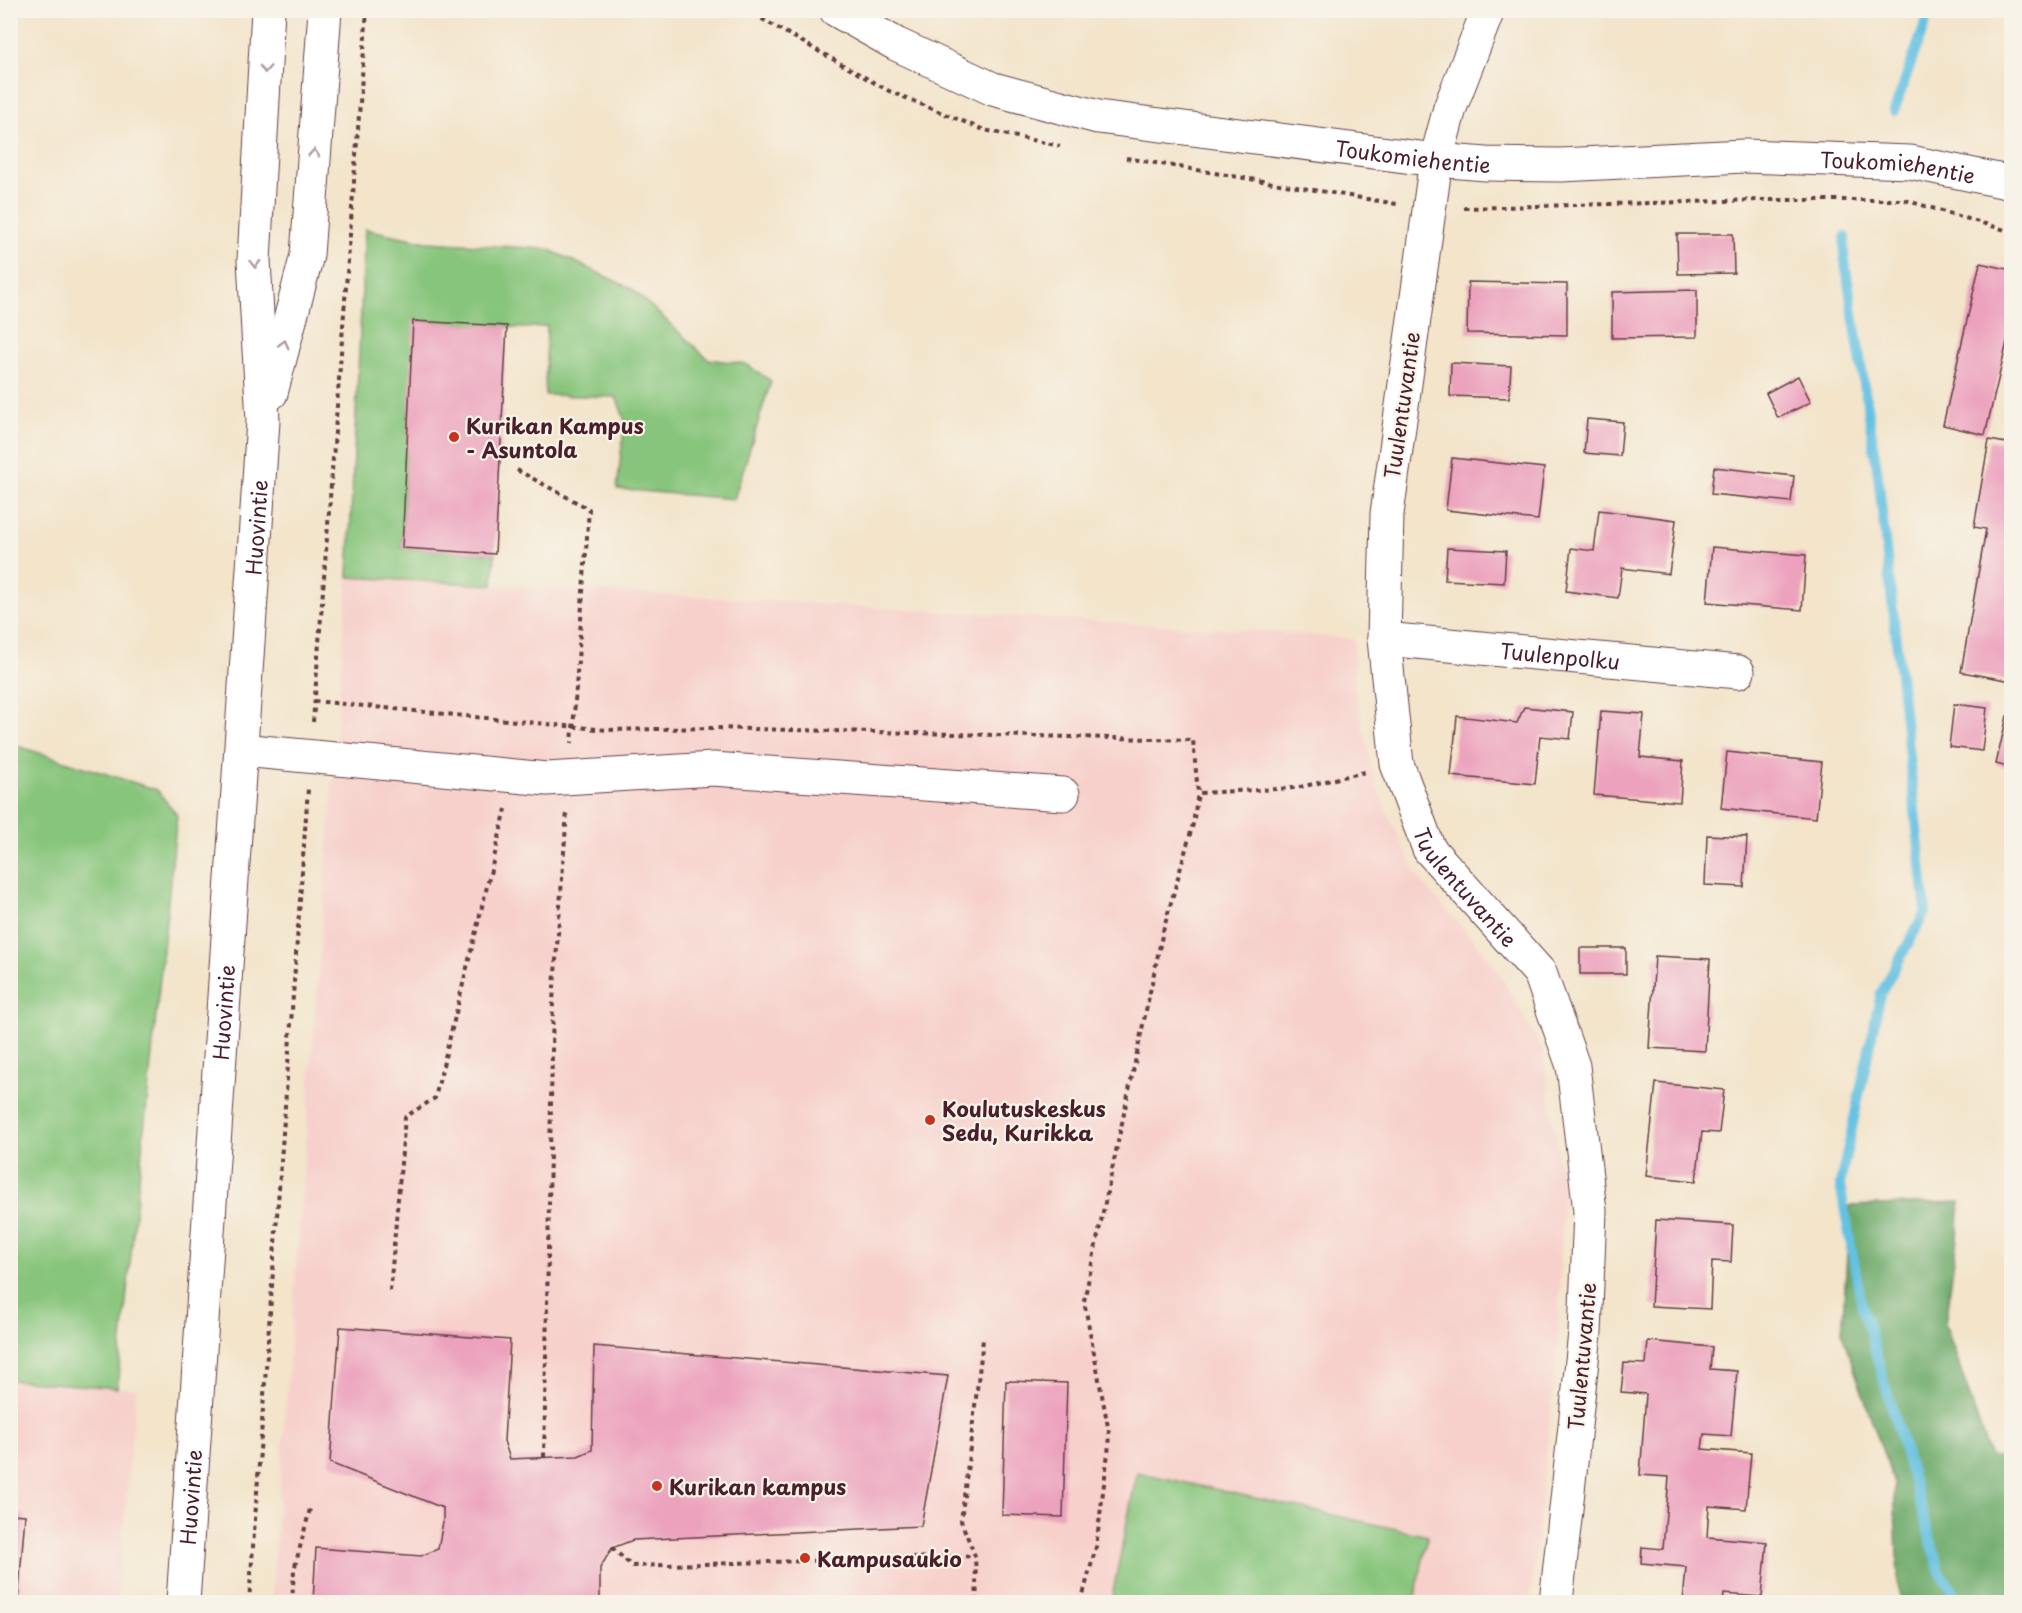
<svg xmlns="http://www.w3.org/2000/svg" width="2022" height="1613" font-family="'Playpen Sans',sans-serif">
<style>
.built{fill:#f7d0cb}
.green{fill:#87c57b;stroke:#687253;stroke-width:1.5}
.forest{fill:#6daa6b;stroke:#5c644b;stroke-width:1.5}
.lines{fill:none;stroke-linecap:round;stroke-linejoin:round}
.stream{stroke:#64c1e2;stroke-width:10}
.building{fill:#eca2bd}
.minor-casing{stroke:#633d43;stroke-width:35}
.major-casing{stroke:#633d43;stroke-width:35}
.path{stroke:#633d43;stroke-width:4;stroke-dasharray:4.5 4.5;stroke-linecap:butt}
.minor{stroke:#fff;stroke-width:33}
.major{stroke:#fff;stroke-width:33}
.oneway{stroke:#ae9aa0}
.poi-dot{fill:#c8321e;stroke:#f7f3e8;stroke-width:2}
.labels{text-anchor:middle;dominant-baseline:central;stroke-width:4.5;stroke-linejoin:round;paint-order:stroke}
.street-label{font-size:21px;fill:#4a1f2b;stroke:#f7f3e8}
.poi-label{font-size:21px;font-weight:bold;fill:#4a1f2b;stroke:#f7f3e8;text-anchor:start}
</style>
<rect width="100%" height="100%" fill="#f7f3e8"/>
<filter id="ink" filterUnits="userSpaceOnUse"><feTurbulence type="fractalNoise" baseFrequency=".0167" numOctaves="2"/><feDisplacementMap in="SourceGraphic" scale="12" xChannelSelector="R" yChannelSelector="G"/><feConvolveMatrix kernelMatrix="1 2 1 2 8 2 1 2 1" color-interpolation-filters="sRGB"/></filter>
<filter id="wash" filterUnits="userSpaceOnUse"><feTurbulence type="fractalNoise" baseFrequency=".008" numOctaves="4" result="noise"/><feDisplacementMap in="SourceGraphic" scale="24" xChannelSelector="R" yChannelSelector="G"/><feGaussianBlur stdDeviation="1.35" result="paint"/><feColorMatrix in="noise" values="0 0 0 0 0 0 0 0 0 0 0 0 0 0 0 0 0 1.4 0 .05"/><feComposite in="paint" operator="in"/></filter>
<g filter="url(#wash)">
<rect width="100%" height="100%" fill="#f3e4ca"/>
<g class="built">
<path d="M348,577L755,600L1286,633L1354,639L1355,690L1376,787L1417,876L1493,963L1543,1050L1563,1190L1558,1348L1530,1602H271Z"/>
<path d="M10,1380L136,1389L117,1602H11Z"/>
</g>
<g class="green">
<path d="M365,229L427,242L548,249L632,289L708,359L746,364L771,381L734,499L617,489L625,420L616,397L545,395L547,326L523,328L414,321L402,548L495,554L493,585L348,577Z"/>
<path d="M11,744L157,790L177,815L117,1388L11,1380Z"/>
<path d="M1137,1472L1428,1536L1414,1602H1111Z"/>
</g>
<path class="forest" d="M1960,1202L1957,1239L1945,1323L1990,1457L2011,1460V1602H1899L1894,1484L1842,1334L1850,1206Z"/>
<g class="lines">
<g class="stream">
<path d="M1894,111L1930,10"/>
<path d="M1845,237L1844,255L1878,475L1926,911L1881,993L1840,1184L1862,1306L1940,1572L1960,1602"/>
</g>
</g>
<g id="blocks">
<g class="building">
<path d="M1677,234H1733L1734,273L1678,274Z"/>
<path d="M1980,263L2012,270V321L1985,435L1943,425Z"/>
<path d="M1468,282L1567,284V335L1467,333Z"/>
<path d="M1697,290V337L1612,338V292Z"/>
<path d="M413,321L507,326L495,554L402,548Z"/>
<path d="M1451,363L1511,366L1509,398L1450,396Z"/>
<path d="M1798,376L1811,402L1778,418L1766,393Z"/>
<path d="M1587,419L1623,422L1620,456L1584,453Z"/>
<path d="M1989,440L2012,444V681L1961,672L1986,529L1974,527Z"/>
<path d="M1452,458L1544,468L1538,520L1446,510Z"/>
<path d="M1714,467L1794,476L1791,502L1711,494Z"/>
<path d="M1599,510L1676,520L1669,574L1622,568L1618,598L1566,591L1571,548L1594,551Z"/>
<path d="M1712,547L1806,555L1802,610L1707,602Z"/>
<path d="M1447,548L1506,551L1504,583L1445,580Z"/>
<path d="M1954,704L1987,708L1982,751L1949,747Z"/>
<path d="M1524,707L1573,712L1570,739L1540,736L1535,784L1451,776L1457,716L1517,723Z"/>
<path d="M1601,711L1644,714L1640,757L1683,761L1680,802L1594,795Z"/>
<path d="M2007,716L2012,717V768L1996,764Z"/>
<path d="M1727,752L1822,762L1816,818L1721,808Z"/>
<path d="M1707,835L1747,837L1744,887L1705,885Z"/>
<rect x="1580" y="948" width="46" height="26"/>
<path d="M1655,956L1710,959L1705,1051L1649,1048Z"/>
<path d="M1656,1083L1724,1090L1719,1133L1702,1132L1696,1181L1646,1176Z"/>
<path d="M1656,1220L1733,1225L1731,1262L1712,1261L1710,1309L1651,1306Z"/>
<path d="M340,1327L510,1340L504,1441L510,1459L578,1456L592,1450L594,1346L948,1376L921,1526L633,1540L612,1548L600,1568V1602H313L316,1548L421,1556L438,1549L443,1522V1508L330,1463Z"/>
<path d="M1648,1341L1712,1347L1710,1369L1737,1371L1731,1436L1704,1434L1702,1449L1751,1453L1746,1509L1709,1506L1707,1537L1767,1542L1762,1597L1724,1594L1723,1602H1683L1686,1567L1641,1563L1642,1547L1663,1549L1669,1477L1640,1475L1646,1394L1621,1392L1624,1363L1646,1364Z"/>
<path d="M1006,1381L1067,1383L1063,1517L1002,1515Z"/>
<path d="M10,1514L25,1515L18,1602H10Z"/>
</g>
</g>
</g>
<g filter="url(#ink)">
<use href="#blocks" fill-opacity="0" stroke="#633d43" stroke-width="1.5"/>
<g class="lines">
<defs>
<g id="minor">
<path id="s1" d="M836,10L896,44L993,89L1098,117L1436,160L1486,164L1561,165L1744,156L1910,162L2012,183"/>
<path id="s2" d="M1488,10L1450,108L1436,160L1387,514L1384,639L1397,764L1429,849L1540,973L1573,1066L1590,1211L1585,1333L1556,1602"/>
<path id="s3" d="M1384,639L1738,672"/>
<path d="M242,750L547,779L713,769L1063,794"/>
</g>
<g id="major">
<path d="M271,393L307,255L325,10"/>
<path id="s4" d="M183,1602L263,421L254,260L268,10"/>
</g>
</defs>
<use href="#minor" class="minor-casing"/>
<use href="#major" class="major-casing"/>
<g class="path">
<path d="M746,10L889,91L984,130L1060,146"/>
<path d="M1126,158L1397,204"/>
<path d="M1464,208L1760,200H1905L2012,232"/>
<path d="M517,470L589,509L572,743"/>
<path d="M314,701L607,730L714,728L1193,740L1198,793L1296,788L1365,772"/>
<path d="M313,722L367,10"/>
<path d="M390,1291L405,1117L435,1098L506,809"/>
<path d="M544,1457L553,1001L567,811"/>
<path d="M612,1548L632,1566L975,1556"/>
<path d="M249,1602L308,789"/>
<path d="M292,1602L294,1570L310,1509"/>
<path d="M977,1602L975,1556L961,1521L983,1340"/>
<path d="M1081,1602L1096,1547L1110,1437L1084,1301L1163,931L1193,824L1198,793"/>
</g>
<use href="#minor" class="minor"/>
<use href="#major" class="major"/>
</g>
<defs><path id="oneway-chevron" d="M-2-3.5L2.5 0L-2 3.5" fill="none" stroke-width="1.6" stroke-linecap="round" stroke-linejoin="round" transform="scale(1.5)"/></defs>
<g class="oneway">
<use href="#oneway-chevron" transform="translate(265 69) rotate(93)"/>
<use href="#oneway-chevron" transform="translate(314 153) rotate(-86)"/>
<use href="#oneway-chevron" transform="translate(255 264) rotate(89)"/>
<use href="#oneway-chevron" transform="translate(284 344) rotate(-75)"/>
</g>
</g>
<g class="poi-dot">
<circle cx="454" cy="437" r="6"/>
<circle cx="930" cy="1120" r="6"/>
<circle cx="657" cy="1486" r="6"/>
<circle cx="805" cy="1558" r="6"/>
</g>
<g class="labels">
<g class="street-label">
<text stroke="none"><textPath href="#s1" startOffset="602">Toukomiehentie</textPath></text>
<text stroke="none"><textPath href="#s1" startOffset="1088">Toukomiehentie</textPath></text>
<text transform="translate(1401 405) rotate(-82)">Tuulentuvantie</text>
<text stroke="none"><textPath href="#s4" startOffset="1077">Huovintie</textPath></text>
<text stroke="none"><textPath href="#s3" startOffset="177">Tuulenpolku</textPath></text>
<text stroke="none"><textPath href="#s2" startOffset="910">Tuulentuvantie</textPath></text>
<text stroke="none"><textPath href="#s4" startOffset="591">Huovintie</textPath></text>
<text transform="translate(1581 1356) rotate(-85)">Tuulentuvantie</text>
<text stroke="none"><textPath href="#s4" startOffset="105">Huovintie</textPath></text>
</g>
<g class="poi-label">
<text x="466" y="425">Kurikan Kampus<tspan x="466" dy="24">- Asuntola</tspan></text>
<text x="942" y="1108">Koulutuskeskus<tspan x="942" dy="24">Sedu, Kurikka</tspan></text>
<text x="669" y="1486">Kurikan kampus</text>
<text x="817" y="1558">Kampusaukio</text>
</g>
</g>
<rect width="2022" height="1613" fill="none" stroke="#f7f3e8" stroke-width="36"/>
</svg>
